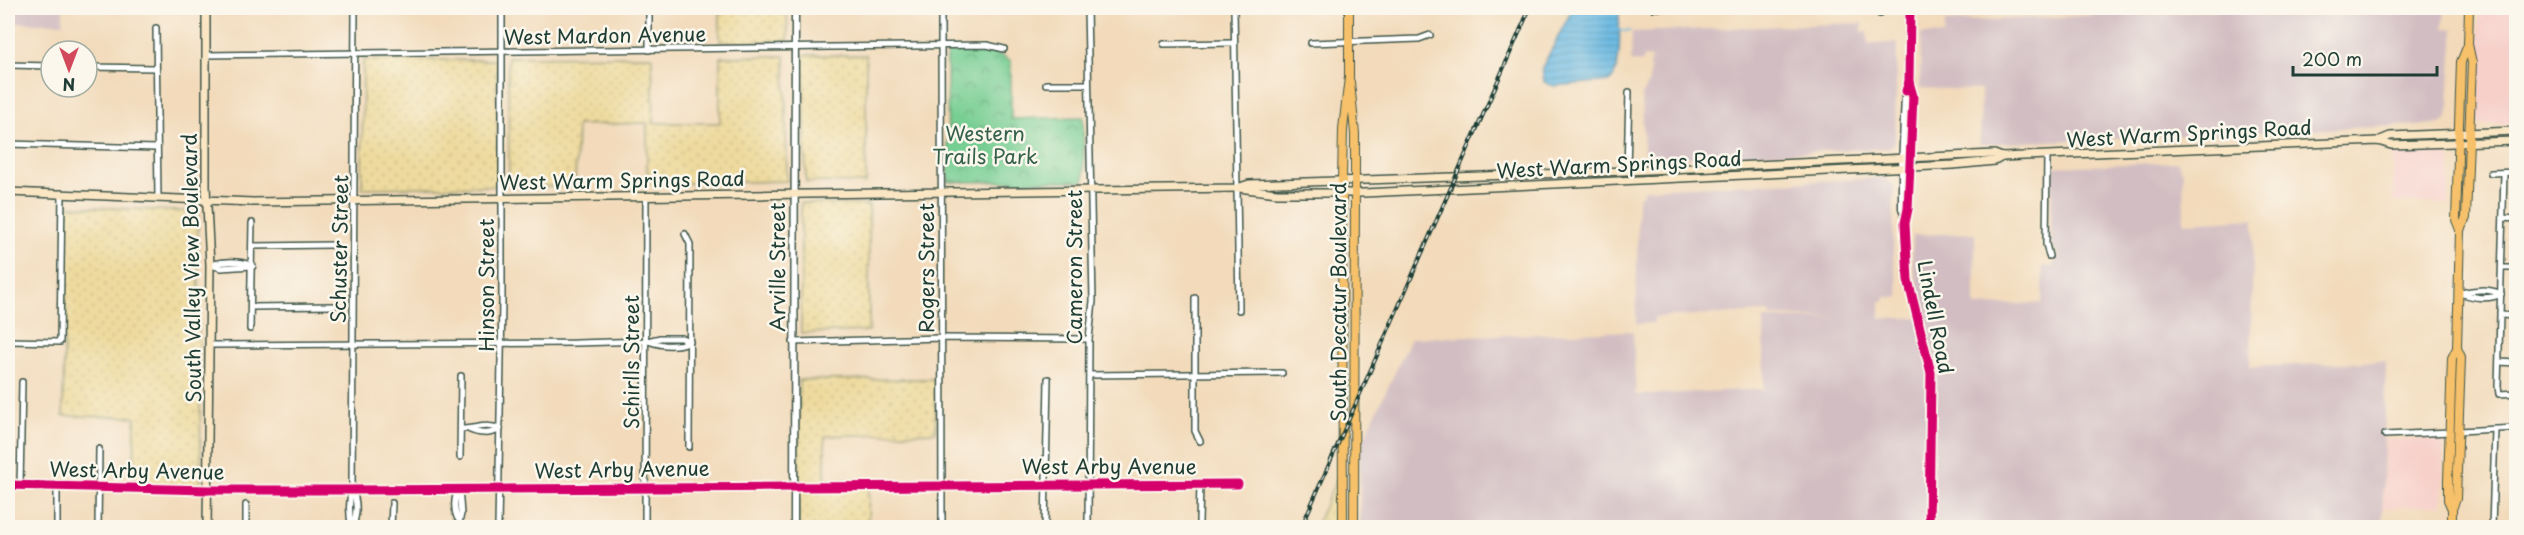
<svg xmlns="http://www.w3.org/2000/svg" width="2524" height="535" font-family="'Playpen Sans',sans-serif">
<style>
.built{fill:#f7d0ca}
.industrial{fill:#d2bec2}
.sand{fill:url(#sand-dots);stroke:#868c69;stroke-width:1.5}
.park{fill:url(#park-crowns);stroke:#4b8664;stroke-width:1.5}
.water{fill:url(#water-rules);stroke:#437a8b;stroke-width:1.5}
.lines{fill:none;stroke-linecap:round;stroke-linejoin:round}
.stream{stroke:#67b8e2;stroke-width:1.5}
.minor-casing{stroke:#3f5548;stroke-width:8}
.tertiary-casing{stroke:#3f5548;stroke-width:9}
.secondary-casing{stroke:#3f5548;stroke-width:10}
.primary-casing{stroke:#3f5548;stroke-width:10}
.minor{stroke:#fff;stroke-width:5}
.tertiary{stroke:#fff;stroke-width:6}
.secondary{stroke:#fbe6c4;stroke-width:7}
.primary{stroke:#f6c16b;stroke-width:8}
.rail-casing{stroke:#1f3d34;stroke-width:4}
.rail{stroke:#fbf7ec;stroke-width:1.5;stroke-dasharray:4.5;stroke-linecap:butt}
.cycleway-casing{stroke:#fbf7ec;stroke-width:13}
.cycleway{stroke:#d6006c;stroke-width:9}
.labels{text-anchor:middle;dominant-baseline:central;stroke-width:5;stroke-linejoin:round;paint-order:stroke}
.street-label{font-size:20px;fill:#1f3d34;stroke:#fbf7ec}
.park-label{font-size:20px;fill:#35614c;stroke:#fbf7ec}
</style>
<defs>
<pattern id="sand-dots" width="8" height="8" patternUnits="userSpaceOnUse" patternTransform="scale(1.5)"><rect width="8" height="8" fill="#eeda9e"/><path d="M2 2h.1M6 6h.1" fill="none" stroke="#ccbc89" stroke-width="1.8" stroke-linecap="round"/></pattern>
<pattern id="park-crowns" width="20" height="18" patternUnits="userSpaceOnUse" patternTransform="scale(1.5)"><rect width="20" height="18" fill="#77ce93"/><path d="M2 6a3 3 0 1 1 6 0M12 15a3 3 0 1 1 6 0" fill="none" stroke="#61a879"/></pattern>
<pattern id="water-rules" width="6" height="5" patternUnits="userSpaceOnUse" patternTransform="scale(1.5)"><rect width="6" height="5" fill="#67b8e2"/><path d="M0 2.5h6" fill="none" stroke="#5497b8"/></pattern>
</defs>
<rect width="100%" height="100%" fill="#fbf7ec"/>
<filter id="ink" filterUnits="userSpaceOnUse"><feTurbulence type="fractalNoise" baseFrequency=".0167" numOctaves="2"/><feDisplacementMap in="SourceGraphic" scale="12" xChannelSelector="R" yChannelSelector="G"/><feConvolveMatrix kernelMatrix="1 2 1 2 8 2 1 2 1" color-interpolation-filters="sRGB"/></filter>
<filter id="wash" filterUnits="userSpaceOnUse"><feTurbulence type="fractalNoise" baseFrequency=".008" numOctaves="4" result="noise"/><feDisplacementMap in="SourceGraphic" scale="24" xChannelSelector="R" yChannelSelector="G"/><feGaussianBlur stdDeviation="1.35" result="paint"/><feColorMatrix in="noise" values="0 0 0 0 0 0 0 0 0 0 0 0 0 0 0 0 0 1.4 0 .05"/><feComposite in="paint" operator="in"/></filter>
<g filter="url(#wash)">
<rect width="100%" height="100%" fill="#f2daba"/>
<g class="built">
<path d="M2479,8H2516V124H2479L2476,119Z"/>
<path d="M2450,151L2449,204L2393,202V153Z"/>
<path d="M2444,438L2442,505L2383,508L2385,440Z"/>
</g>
<g class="industrial">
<rect x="8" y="8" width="55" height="15"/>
<path d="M2263,8H2445L2443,28L2454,29L2448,118L2441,124L1980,144L1981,90L1920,88L1921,34L1944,35L1945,22Z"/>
<path d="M1862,23V32H1867L1868,44L1897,43L1895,142L1889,148L1671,158L1644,155L1642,95L1649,82L1651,58L1644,57L1643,62L1631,61L1632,32Z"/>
<path d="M2178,162L2183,173L2184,223L2254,219L2250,367L2386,361L2382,527H1360V447L1411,338L1633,331L1636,395L1764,389V319L1842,318L1771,316L1770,312L1654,317V323L1636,324L1638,200L1645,189L1884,178L1894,186L1893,256L1899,297H1885L1884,301H1880V318H1925L1912,262L1913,235L1975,233V306L2042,303L2043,266L2052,267L2059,256L2051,244L2052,167Z"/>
</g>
<g class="sand">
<path d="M720,8H787L788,41L720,42Z"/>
<path d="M803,55H866V183L806,182Z"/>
<path d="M652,56L654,123H720V57L785,56L787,181L647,184V123L577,125L575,186L509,187L508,57Z"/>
<path d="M363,60H497L498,186L362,188Z"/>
<path d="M801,203L869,205V331L801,333Z"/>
<path d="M66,206L198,212L201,486L134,484L135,417L63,416Z"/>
<path d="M935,379L936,432L825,436V480H869L868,527L798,528L799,380Z"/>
<path d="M1338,476V527H1315Z"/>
</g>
<path class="park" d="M993,51L1011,61V119L1083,117L1084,181L948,182L947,52Z"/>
<path class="water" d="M1573,8H1619C1619,26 1623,69 1610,81L1554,86L1544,82L1542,68Z"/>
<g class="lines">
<path class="stream" d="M1619,31H1630"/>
</g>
</g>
<g filter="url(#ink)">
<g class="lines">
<defs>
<g id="minor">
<path d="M649,8V50"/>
<path d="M941,8L942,528"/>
<path d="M1087,8L1093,301L1089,339L1088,528"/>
<path d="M1234,8L1239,310"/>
<path d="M1653,8H1659"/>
<path d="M1880,8V14"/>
<path d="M156,28L158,199"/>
<path d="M1311,43L1419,39L1430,35"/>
<path d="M1164,44L1234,43"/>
<path d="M206,55L987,45L1004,49"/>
<path d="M8,65L51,66"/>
<path d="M87,67L156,68"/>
<path d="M1046,84H1087"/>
<path d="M8,144L156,148"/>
<path d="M2047,156L2046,244L2049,256"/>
<path d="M1627,171L1629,92"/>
<path d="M2491,173L2516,172"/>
<path d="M2504,173L2498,386L2499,394L2516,393"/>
<path d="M2503,218L2516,219"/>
<path d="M685,234L690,244L689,447"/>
<path d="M252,246L333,245"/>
<path d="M210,265C224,261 238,260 253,266"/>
<path d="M211,265L221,268L252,266"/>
<path d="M2502,268H2516"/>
<path d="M2459,293C2473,297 2487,301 2501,294"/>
<path d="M2460,293C2474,290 2487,288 2501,294"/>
<path d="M1195,298V431L1200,441"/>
<path d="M251,307L334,306"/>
<path d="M2501,315L2516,316"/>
<path d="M250,329L252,223"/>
<path d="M8,341L60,342L62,193"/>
<path d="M648,341C662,346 676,347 689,342"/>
<path d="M793,342L942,338L1089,339"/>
<path d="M210,345L576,343L647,341L660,338H682L690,342"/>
<path d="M2499,362L2516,363"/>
<path d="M1089,375L1282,373"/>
<path d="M461,429C475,429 486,423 500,429"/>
<path d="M468,429C478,434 490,435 500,429"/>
<path d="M2459,431L2516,428"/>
<path d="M2385,435L2450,432"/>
<path d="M460,457L461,376"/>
<path d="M8,485L208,490H352L1238,484"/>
<path d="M20,486L22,382"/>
<path d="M352,490C358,502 357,514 353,526"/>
<path d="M458,519C453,510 454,497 459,488"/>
<path d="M1199,523L1200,484"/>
<path d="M57,528V487"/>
<path d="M98,528L99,449"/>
<path d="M246,528V505"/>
<path d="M352,528C349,515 348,503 352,490L355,8"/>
<path d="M391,528L392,503"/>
<path d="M458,528L461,514L459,488"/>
<path d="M498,528L502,302V8"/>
<path d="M645,528L646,196"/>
<path d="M1045,528L1048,379"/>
<path d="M2492,528L2495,429"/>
</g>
<g id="tertiary">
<path d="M1909,82L1913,96L1908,209L1905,223L1908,280L1931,373L1929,528"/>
<path d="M1905,217L1902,208V167L1905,96L1909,82L1910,8"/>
<path d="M794,528L795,8"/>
</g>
<g id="secondary">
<path d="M206,8V186L210,265L207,528"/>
<path d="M2378,141L2390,136L2516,131"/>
<path d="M1239,188L1277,193H1364L1953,165L1995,161L2002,157L2378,141L2391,145L2516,141"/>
<path d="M8,192L253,202L1237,188L1249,184L1627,171L1994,154L2002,157"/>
</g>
<g id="primary">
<path d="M1350,82L1355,134V181L1354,528"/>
<path d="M2460,230L2456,220L2461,62L2468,45"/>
<path d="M2452,509L2448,500V481L2452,358L2457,348"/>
<path d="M1343,528L1342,181L1343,129L1349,77V8"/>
<path d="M2452,528V509L2456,499L2461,357L2457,348L2460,230L2466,218L2472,63L2468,44L2469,8"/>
</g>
</defs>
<use href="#minor" class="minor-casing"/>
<use href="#tertiary" class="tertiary-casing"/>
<use href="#secondary" class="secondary-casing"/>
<use href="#primary" class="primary-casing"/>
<use href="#minor" class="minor"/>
<use href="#tertiary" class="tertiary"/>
<use href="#secondary" class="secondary"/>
<use href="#primary" class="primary"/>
<defs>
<path id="rail" d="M1301,528L1530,8"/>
</defs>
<use href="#rail" class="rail-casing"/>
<use href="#rail" class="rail"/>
<defs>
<g id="cycleway">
<path d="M1909,82L1913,96L1908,209L1905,223L1908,280L1931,373L1929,528"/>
<path d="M1906,91L1909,82L1910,8"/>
<path d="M8,485L208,490H352L1238,484"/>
</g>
</defs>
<use href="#cycleway" class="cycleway-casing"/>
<use href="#cycleway" class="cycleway"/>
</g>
</g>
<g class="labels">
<g class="street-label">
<text transform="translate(605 35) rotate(-1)">West Mardon Avenue</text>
<text transform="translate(2189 133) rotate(-3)">West Warm Springs Road</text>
<text transform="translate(1619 164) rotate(-3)">West Warm Springs Road</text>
<text transform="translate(622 180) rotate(-1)">West Warm Springs Road</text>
<text transform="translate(339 249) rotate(-89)">Schuster Street</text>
<text transform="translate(777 267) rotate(-90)">Arville Street</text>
<text transform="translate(1074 267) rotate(-90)">Cameron Street</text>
<text transform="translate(191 268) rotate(-91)">South Valley View Boulevard</text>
<text transform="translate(926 268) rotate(-90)">Rogers Street</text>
<text transform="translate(486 285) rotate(-90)">Hinson Street</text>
<text transform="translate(1338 302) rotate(-90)">South Decatur Boulevard</text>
<text transform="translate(1936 317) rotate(79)">Lindell Road</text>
<text transform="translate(631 362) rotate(-90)">Schirlls Street</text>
<text x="1109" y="466">West Arby Avenue</text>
<text transform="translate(622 469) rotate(-1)">West Arby Avenue</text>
<text transform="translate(137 470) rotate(1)">West Arby Avenue</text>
</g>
<g class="park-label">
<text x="985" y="133">Western<tspan x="985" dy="23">Trails Park</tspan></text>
</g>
</g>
<rect width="2524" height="535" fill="none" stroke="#fbf7ec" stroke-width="30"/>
<g transform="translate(69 69) rotate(180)"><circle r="28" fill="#fbf7ec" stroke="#a3ada2" stroke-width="1.5"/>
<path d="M0-4.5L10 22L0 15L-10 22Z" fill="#d1495b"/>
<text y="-9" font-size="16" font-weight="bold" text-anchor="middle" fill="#1f3d34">N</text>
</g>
<path d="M2293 66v9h144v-9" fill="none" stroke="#1f3d34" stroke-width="3"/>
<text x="2302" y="66" font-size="18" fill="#1f3d34" stroke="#fbf7ec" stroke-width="4.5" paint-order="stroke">200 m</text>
</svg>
